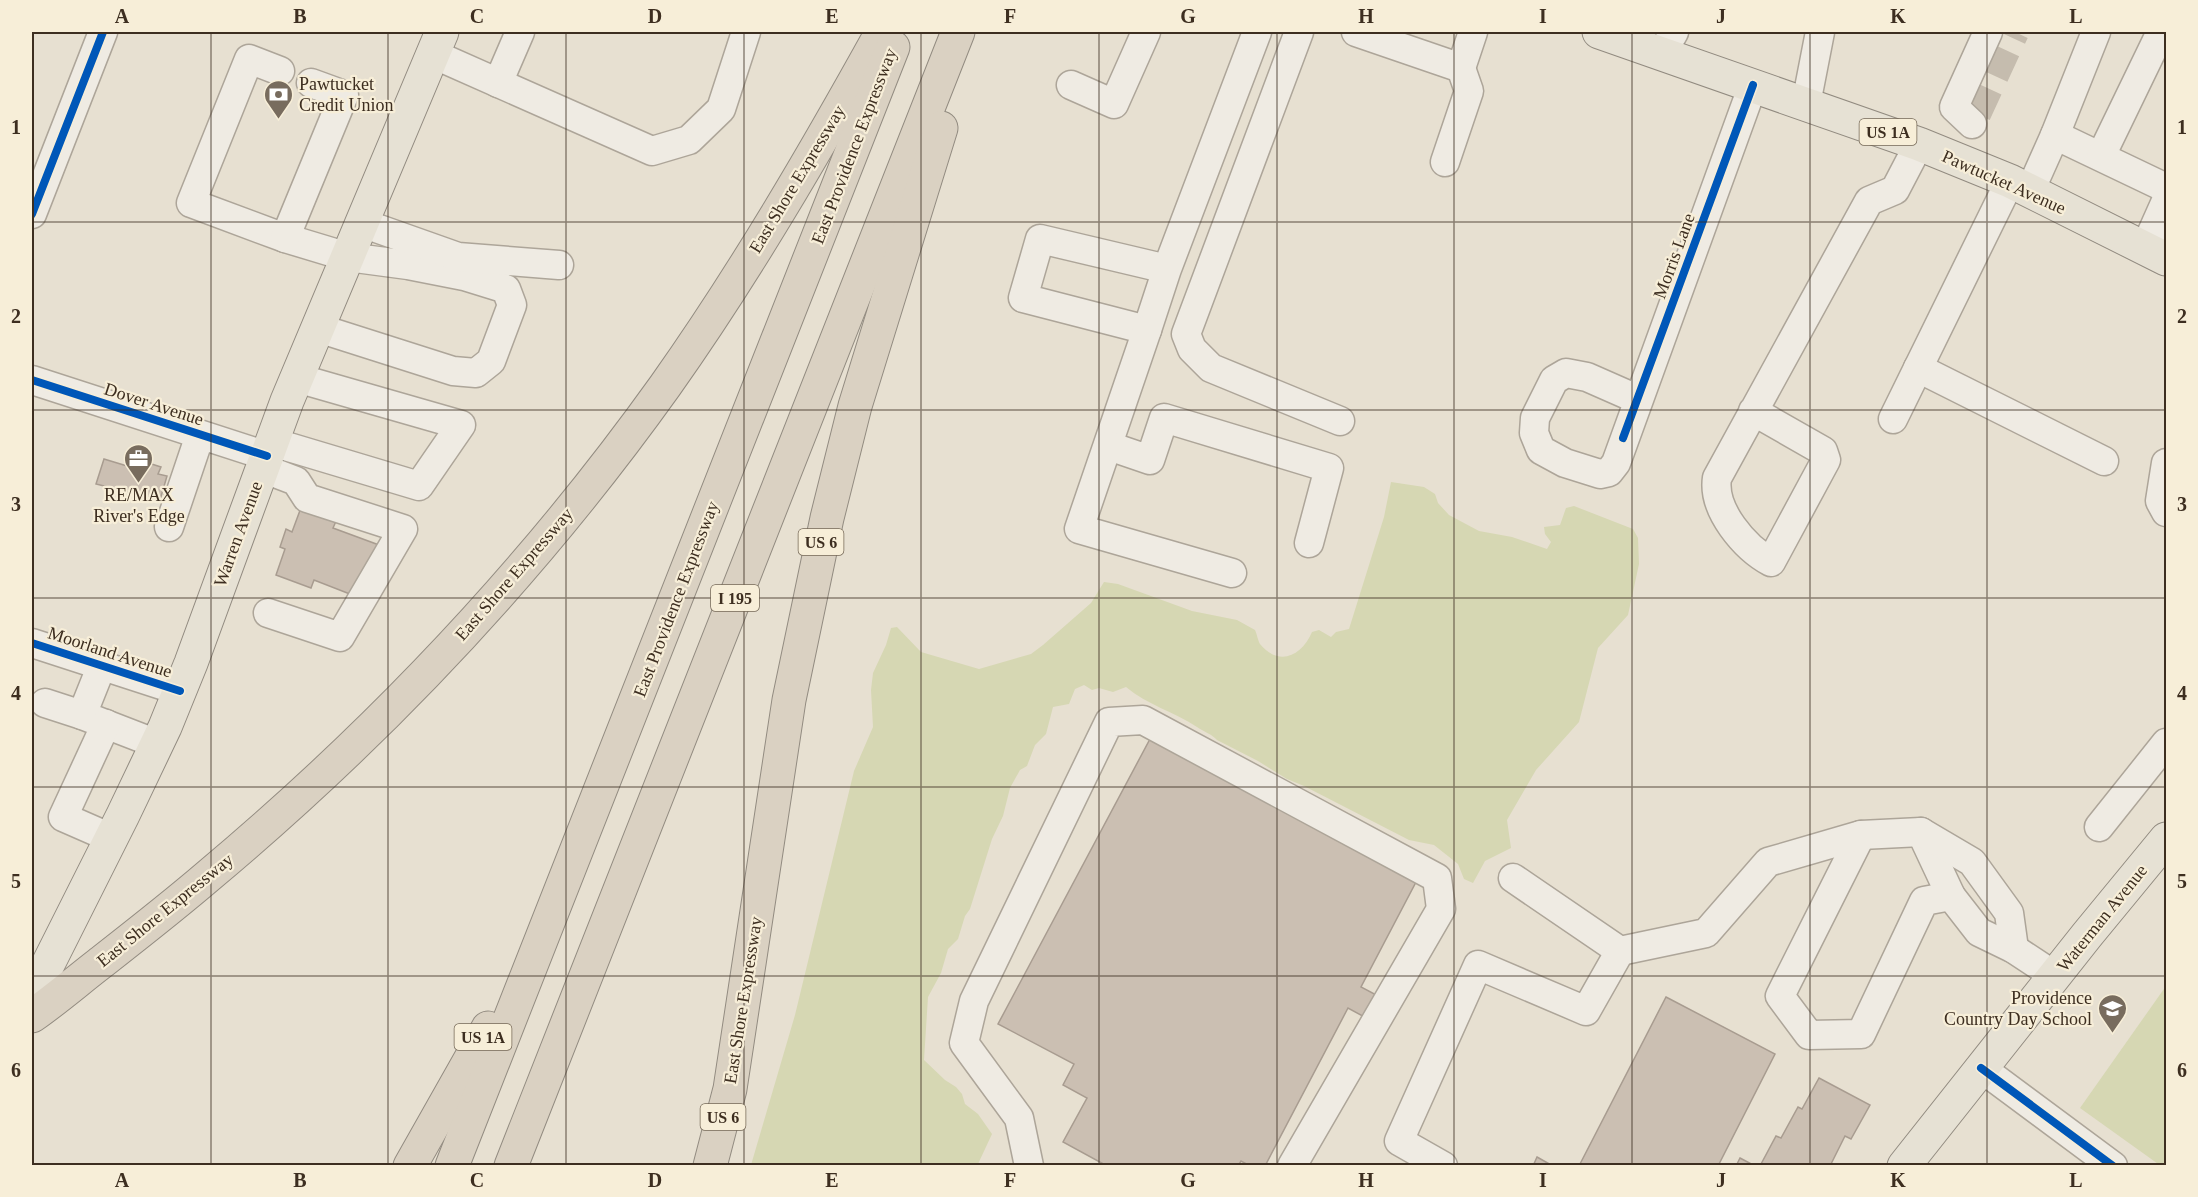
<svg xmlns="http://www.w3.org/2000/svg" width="2198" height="1197" font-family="Georgia,serif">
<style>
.green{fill:#d6d7b3}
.building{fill:#cbbfb2;stroke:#a89c90;stroke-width:1.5}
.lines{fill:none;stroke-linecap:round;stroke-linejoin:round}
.minor-tunnel{stroke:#c5bcae;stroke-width:28;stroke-dasharray:28 14;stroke-linecap:butt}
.minor-casing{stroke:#ada599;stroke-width:31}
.major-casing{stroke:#928b80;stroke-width:35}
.highway-casing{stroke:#928b80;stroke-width:35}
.minor{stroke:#efebe3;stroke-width:28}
.major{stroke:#e6e1d4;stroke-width:33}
.highway{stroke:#dad1c2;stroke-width:33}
.cycleway-casing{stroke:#f7eed8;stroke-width:11}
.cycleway{stroke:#0057b8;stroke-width:8}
.grid{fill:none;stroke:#3d2e20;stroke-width:1.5;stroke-opacity:0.55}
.labels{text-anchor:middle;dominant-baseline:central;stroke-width:4.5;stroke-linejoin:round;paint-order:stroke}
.shield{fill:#f7eed8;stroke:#756857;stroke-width:1.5}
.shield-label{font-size:16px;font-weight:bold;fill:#3d2e20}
.poi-label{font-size:18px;fill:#3d2e20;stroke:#f7eed8;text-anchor:start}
.street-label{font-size:18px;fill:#3d2e20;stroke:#f7eed8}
.neatline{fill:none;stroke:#3d2e20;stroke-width:2}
.grid-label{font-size:20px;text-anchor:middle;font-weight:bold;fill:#3d2e20}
</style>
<rect width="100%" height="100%" fill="#e7e0d1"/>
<g class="green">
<path d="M1391,482L1424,487L1435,494L1438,503L1449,515L1479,531L1512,537L1547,549L1551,542L1545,534L1544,527L1560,525L1566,508L1574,506L1633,529L1638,538L1639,564L1628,615L1598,648L1579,722L1536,770L1507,820L1511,848L1485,861L1473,883L1464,879L1458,864L1434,845L1409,840L1304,786L1287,779L1258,761L1217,740C1212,734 1204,732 1197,727C1175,712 1147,705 1126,687L1113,692L1099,688L1092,690L1084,685L1075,689L1069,704L1053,707L1046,734L1035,745L1027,766L1020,770L1010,788L1003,816L992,839L970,909L965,916L958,939L948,949L941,973L928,997L924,1060L945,1080L956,1087L962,1094L965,1104L978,1114L992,1134L978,1164L751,1165L795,1015L854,771L873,727L871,690L873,673L886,645L891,628L897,627L921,652L979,669L1031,654L1043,645L1091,603L1104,582L1118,584L1192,611L1237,620L1255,630C1257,634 1258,641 1260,644C1279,667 1302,656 1312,632L1319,630L1331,637L1336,632L1349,629L1384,517Z"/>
<path d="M2166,986V1165L2161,1166L2080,1108Z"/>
</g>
<g class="building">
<path d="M104,459L137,469L139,460L161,467L158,474L167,476L160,500L96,484Z"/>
<path d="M302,505L337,519L333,528L379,545L355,596L314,580L311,588L276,575L285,549L280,547L286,529L292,532Z"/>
<path d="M1150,739L1416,882L1361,987L1382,998L1370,1020L1348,1008L1265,1166H1250L1241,1161L1238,1166H1107L1063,1142L1087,1098L1063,1085L1074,1064L998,1024Z"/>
<path d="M1666,997L1775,1054L1718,1166H1579Z"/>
<path d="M1819,1078L1870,1105L1851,1139L1845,1136L1830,1166H1760L1776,1136L1781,1138L1798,1107L1802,1109Z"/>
<path d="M1537,1157L1553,1166H1533Z"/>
<path d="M1740,1158L1755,1166H1736Z"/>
</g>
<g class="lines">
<path class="minor-tunnel" d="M1977,114L2015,32"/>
<defs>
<g id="minor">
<path d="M1299,32L1186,334L1192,349L1211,368L1340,421"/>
<path d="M1356,32L1461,68L1469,91L1445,162"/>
<path d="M1662,53L1674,32"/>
<path d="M433,54L652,151L689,140L721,109L746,32"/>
<path d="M1461,68L1473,32"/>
<path d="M280,71L249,59L191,203L285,238L348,257L408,265L464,276L506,289L512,305L491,361L476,373L453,371L318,328"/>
<path d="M498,83L520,32"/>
<path d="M1071,85L1114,104L1146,32"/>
<path d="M1806,104L1820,32"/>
<path d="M1972,124L1954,107L1988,32"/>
<path d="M2055,135L2166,188"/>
<path d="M2101,156L2161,32"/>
<path d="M2030,191L2055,135L2096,32"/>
<path d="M32,214L103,32"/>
<path d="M362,223L458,257L559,265"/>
<path d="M285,238L344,95L311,83"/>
<path d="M2145,248L2166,201"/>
<path d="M1167,269L1040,239L1023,298L1147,330L1167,269L1257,32"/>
<path d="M1147,330L1079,529L1232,573"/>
<path d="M1918,368L2104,461"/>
<path d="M32,380L267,456"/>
<path d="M1637,399L1587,377L1566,373L1554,380L1535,418L1534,433L1541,450L1565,463L1600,474L1609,472L1616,463L1753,85"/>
<path d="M1753,411L1823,451L1826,460L1771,562C1745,548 1712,510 1717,478L1869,201L1895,190L1919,144"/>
<path d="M1893,419L2010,181"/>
<path d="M272,442L419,486L461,425L297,378"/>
<path d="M1109,446L1150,460L1164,418L1329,468L1309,543"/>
<path d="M2166,463L2160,501L2166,512"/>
<path d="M262,468L296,481L307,498L403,529L340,637L268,613"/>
<path d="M169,527L200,435"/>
<path d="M32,643L180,691"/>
<path d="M102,665L82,715L157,744"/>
<path d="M45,703L82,715"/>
<path d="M106,724L63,817L111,838"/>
<path d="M2099,827L2166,743"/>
<path d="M1921,832L1951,896L1979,932L2014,949L2055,976"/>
<path d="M1861,835L1780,996L1809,1035L1861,1034L1924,901L1951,896"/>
<path d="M1513,878L1620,951L1706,933L1768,862L1861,835L1921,832L1972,862L2009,913L2014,949"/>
<path d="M1981,1068L2113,1166"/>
<path d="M1029,1166L1019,1118L964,1043L974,1001L1109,722L1143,720L1437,878L1441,909L1292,1166"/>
<path d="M1443,1166L1399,1141L1478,965L1586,1011L1620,951"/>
</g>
<g id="major">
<path d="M1599,32L1919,144L2010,181L2166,259"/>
<path d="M32,996L123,815L165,727L191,663L287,401L442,32"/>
<path d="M1904,1166L2087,935L2166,839"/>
</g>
<g id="highway">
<path d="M32,1016C55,1000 77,981 99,964C136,935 172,907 207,877C379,733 534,569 665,386C745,273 815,153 882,32"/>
<path d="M410,1166L488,1028"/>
<path d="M452,1166L893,47"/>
<path d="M511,1166L958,32"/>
<path d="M710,1166L730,1089L789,700L827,518L855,406L941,128"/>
</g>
</defs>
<use href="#minor" class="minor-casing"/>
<use href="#major" class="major-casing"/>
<use href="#highway" class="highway-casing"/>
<use href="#minor" class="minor"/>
<use href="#major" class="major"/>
<use href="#highway" class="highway"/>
<defs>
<g id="cycleway">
<path d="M32,214L103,32"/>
<path d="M32,380L267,456"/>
<path d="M1623,438L1753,85"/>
<path d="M32,643L180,691"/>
<path d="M1981,1068L2113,1166"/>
</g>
</defs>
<use href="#cycleway" class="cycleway-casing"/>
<use href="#cycleway" class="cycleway"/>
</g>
<path class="grid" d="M211,32V1166M388,32V1166M566,32V1166M744,32V1166M921,32V1166M1099,32V1166M1277,32V1166M1454,32V1166M1632,32V1166M1810,32V1166M1987,32V1166M32,222H2166M32,410H2166M32,598H2166M32,787H2166M32,976H2166"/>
<defs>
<symbol id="bank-pin" viewBox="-11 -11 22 30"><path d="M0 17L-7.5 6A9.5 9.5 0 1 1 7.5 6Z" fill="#786c5e" stroke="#f7eed8"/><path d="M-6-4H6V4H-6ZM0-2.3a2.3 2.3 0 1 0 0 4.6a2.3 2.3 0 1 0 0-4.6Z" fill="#fff"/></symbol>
<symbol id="office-pin" viewBox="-11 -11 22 30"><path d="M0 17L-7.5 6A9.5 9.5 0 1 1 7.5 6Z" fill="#786c5e" stroke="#f7eed8"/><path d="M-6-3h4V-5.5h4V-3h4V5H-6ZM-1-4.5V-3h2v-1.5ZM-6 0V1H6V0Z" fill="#fff"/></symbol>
<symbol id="school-pin" viewBox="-11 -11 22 30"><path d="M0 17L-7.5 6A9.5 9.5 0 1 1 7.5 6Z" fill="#786c5e" stroke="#f7eed8"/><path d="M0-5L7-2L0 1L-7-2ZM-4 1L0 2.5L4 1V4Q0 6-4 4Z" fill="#fff"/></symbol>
</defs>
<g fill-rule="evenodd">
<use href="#bank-pin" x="262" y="78" width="33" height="45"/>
<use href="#office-pin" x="122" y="442" width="33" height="45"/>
<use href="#school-pin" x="2096" y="992" width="33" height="45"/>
</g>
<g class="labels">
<g class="shield">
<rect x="1859.5" y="119" width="57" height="26" rx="4.5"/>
<rect x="798.5" y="529" width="45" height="26" rx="4.5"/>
<rect x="711" y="585" width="48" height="26" rx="4.5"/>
<rect x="454.5" y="1024" width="57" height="26" rx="4.5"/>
<rect x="700.5" y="1104" width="45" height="26" rx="4.5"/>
</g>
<g class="shield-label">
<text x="1888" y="132">US 1A</text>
<text x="821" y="542">US 6</text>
<text x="735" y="598">I 195</text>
<text x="483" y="1037">US 1A</text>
<text x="723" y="1117">US 6</text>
</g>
<g class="poi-label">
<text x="299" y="84">Pawtucket<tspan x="299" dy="21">Credit Union</tspan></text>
<text x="139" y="495" text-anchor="middle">RE/MAX<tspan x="139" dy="21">River's Edge</tspan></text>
<text x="2092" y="998" text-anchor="end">Providence<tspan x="2092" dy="21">Country Day School</tspan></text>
</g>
<g class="street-label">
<text transform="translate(854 146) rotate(-69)">East Providence Expressway</text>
<text transform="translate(797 179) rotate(-59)">East Shore Expressway</text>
<text transform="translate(2004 182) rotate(24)">Pawtucket Avenue</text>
<text transform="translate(1674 256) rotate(-70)">Morris Lane</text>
<text transform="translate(154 404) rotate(18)">Dover Avenue</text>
<text transform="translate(238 534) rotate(-70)">Warren Avenue</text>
<text transform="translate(514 574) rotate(-49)">East Shore Expressway</text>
<text transform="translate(676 599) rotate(-69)">East Providence Expressway</text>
<text transform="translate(110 652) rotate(18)">Moorland Avenue</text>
<text transform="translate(165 910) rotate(-39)">East Shore Expressway</text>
<text transform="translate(2102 918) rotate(-51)">Waterman Avenue</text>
<text transform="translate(743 1000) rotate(-81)">East Shore Expressway</text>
</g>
</g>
<rect width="2198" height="1197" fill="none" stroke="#f7eed8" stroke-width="66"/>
<rect x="33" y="33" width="2132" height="1131" class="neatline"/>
<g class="grid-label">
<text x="122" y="23">A</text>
<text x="300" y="23">B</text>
<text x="477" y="23">C</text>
<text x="655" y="23">D</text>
<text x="832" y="23">E</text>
<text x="1010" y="23">F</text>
<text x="1188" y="23">G</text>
<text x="1366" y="23">H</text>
<text x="1543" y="23">I</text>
<text x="1721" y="23">J</text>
<text x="1898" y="23">K</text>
<text x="2076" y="23">L</text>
<text x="16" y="134">1</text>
<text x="2182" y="134">1</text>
<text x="16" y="323">2</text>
<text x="2182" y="323">2</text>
<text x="16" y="511">3</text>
<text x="2182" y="511">3</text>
<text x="16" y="700">4</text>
<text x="2182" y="700">4</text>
<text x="16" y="888">5</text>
<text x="2182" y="888">5</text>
<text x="16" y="1077">6</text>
<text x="2182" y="1077">6</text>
<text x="122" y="1187">A</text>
<text x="300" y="1187">B</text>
<text x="477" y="1187">C</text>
<text x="655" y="1187">D</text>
<text x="832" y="1187">E</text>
<text x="1010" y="1187">F</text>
<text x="1188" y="1187">G</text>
<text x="1366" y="1187">H</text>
<text x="1543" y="1187">I</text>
<text x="1721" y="1187">J</text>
<text x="1898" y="1187">K</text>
<text x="2076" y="1187">L</text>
</g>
</svg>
